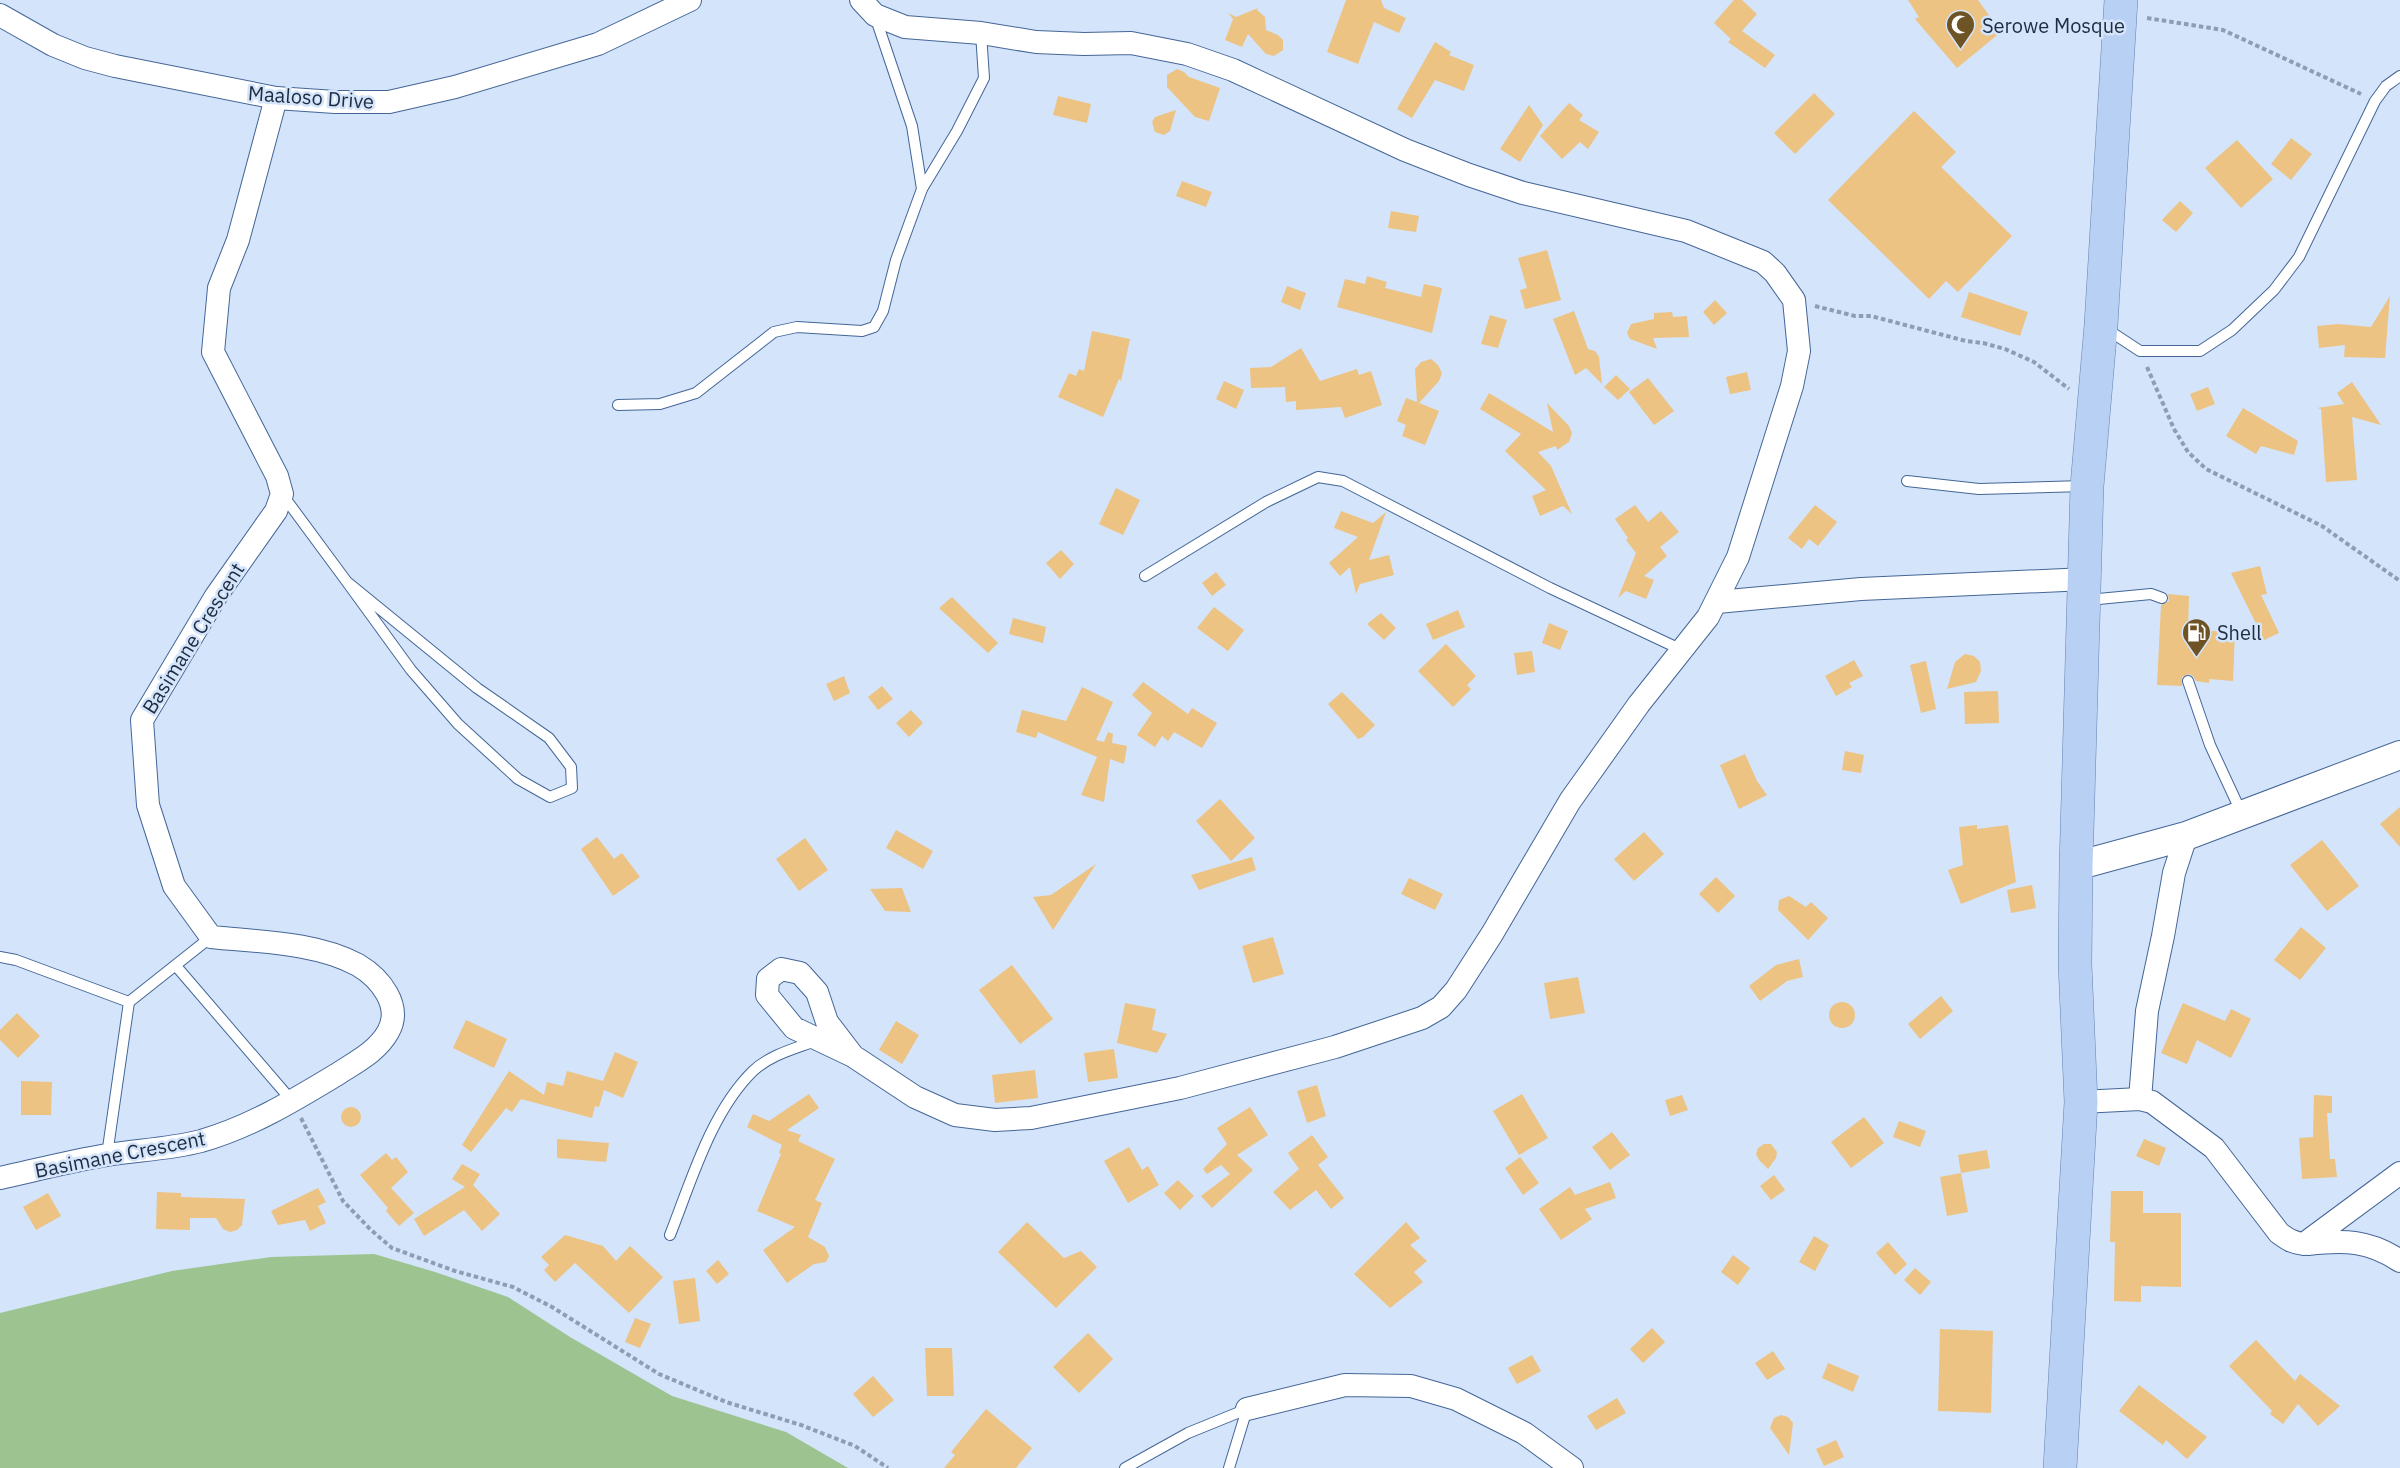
<svg xmlns="http://www.w3.org/2000/svg" width="2400" height="1468" font-family="'IBM Plex Sans',sans-serif">
<style>
.green{fill:#9cc390}
.building{fill:#ecc382}
.lines{fill:none;stroke-linecap:round;stroke-linejoin:round}
.service-casing{stroke:#446697;stroke-width:12}
.minor-casing{stroke:#446697;stroke-width:24}
.tertiary-casing{stroke:#446697;stroke-width:30}
.primary-casing{stroke:#6382b1;stroke-width:34}
.path{stroke:#8e9db3;stroke-width:4;stroke-dasharray:4.5 3;stroke-linecap:butt}
.service{stroke:#fff;stroke-width:10}
.minor{stroke:#fff;stroke-width:22}
.tertiary{stroke:#fff;stroke-width:28}
.primary{stroke:#b8d0f4;stroke-width:33}
.labels{text-anchor:middle;dominant-baseline:central;stroke-width:5;stroke-linejoin:round;paint-order:stroke}
.poi-label{font-size:20px;fill:#1e2c41;stroke:#d4e4fa;text-anchor:start}
.street-label{font-size:20px;fill:#1e2c41;stroke:#d4e4fa}
</style>
<rect width="100%" height="100%" fill="#d4e4fa"/>
<path class="green" d="M374,1254L435,1272L508,1297L570,1337L672,1396L786,1432L848,1468H0V1313L172,1271L271,1257Z"/>
<g class="building">
<path d="M1346,0H1381L1384,8L1406,18L1399,33L1374,22L1358,64L1327,52Z"/>
<path d="M1734,0H1742L1757,14L1742,31L1775,55L1765,68L1728,42L1731,39L1714,23Z"/>
<path d="M1908,0H1978L2001,32L1957,68L1915,19L1919,17Z"/>
<path d="M1258,8L1257,10L1265,17L1266,30L1278,35L1283,40V50L1274,56L1266,54L1248,34L1242,47L1225,40L1233,19L1228,13L1236,17Z"/>
<path d="M1435,42L1451,52L1449,55L1474,65L1464,91L1435,80L1412,118L1397,109Z"/>
<path d="M1177,69L1184,72L1189,77L1220,88L1209,121L1195,117L1167,87V75Z"/>
<path d="M1814,93L1835,114L1795,154L1774,133Z"/>
<path d="M1058,96L1091,104L1087,123L1053,115Z"/>
<path d="M1569,103L1583,115L1579,120L1599,132L1588,149L1580,142L1562,159L1540,136Z"/>
<path d="M1529,105L1543,125L1520,162L1500,149Z"/>
<path d="M1176,110L1170,131L1164,135L1155,132L1152,122L1155,117Z"/>
<path d="M1914,111L1956,152L1941,167L2012,236L1958,292L1946,281L1929,299L1828,200Z"/>
<path d="M2291,138L2312,154L2291,180L2271,164Z"/>
<path d="M2237,140L2273,179L2241,208L2205,168Z"/>
<path d="M1182,181L1212,192L1206,207L1176,196Z"/>
<path d="M2180,201L2193,213L2176,232L2162,220Z"/>
<path d="M1391,211L1419,216L1416,232L1388,228Z"/>
<path d="M1547,250L1561,300L1525,309L1520,290L1527,288L1518,258Z"/>
<path d="M1367,276L1387,282L1385,288L1421,297L1424,284L1442,288L1432,333L1337,307L1345,279L1365,284Z"/>
<path d="M1287,286L1306,293L1300,310L1281,302Z"/>
<path d="M1969,292L2028,312L2020,336L1961,317Z"/>
<path d="M2390,296L2385,358L2344,357L2345,345L2319,348L2317,326L2338,324L2371,327Z"/>
<path d="M1715,300L1727,313L1714,325L1703,312Z"/>
<path d="M1574,311L1588,349L1595,351L1599,357L1602,384L1586,368L1575,375L1553,319Z"/>
<path d="M1672,312L1673,317L1687,316L1689,337L1653,338L1657,349L1630,339L1627,333L1631,324L1654,319V313Z"/>
<path d="M1490,315L1507,320L1498,348L1481,344Z"/>
<path d="M1092,331L1130,339L1121,381L1119,379L1103,417L1058,397L1069,373L1076,376L1079,369L1084,371Z"/>
<path d="M1301,348L1320,381L1357,369L1359,375L1371,371L1382,405L1345,418L1341,407L1296,410V401L1286,402L1285,387L1251,388L1250,368L1271,367Z"/>
<path d="M1431,359L1438,365L1442,373L1439,381L1419,403L1439,411L1425,445L1402,436L1406,425L1397,421L1406,398L1417,402L1415,369L1421,362Z"/>
<path d="M1747,372L1751,390L1730,394L1726,377Z"/>
<path d="M1616,375L1630,389L1618,400L1604,387Z"/>
<path d="M1648,378L1674,411L1654,425L1629,392Z"/>
<path d="M1224,381L1244,390L1236,409L1216,399Z"/>
<path d="M2352,382L2381,425L2352,417L2357,480L2326,482L2321,409L2317,408L2344,404L2337,393Z"/>
<path d="M2208,387L2215,404L2197,411L2190,394Z"/>
<path d="M1489,393L1553,432L1547,403L1569,426L1572,433L1569,442L1557,450L1556,446L1538,452L1551,466L1572,514L1563,506L1540,516L1532,496L1546,490L1505,451L1521,434L1480,409Z"/>
<path d="M2243,408L2298,441L2294,455L2261,446L2256,454L2226,436Z"/>
<path d="M1116,488L1140,500L1123,535L1099,524Z"/>
<path d="M1635,505L1648,522L1661,511L1679,532L1660,547L1667,556L1644,576L1654,580L1646,599L1626,591L1618,598L1636,553L1626,540L1628,538L1615,519Z"/>
<path d="M1815,505L1837,522L1818,546L1809,539L1802,549L1788,538Z"/>
<path d="M1341,511L1373,523L1386,512L1369,560L1389,555L1394,575L1360,584L1356,594L1350,567L1340,576L1329,563L1358,537L1334,528Z"/>
<path d="M1061,550L1074,564L1060,579L1046,563Z"/>
<path d="M2260,566L2267,594L2261,595L2279,633L2264,640L2231,573Z"/>
<path d="M1216,572L1226,585L1212,596L1202,583Z"/>
<path d="M2168,594L2189,596L2188,630L2235,632L2233,681L2209,679V683L2196,681L2193,676L2189,674L2182,677V686L2157,685L2161,605L2169,601Z"/>
<path d="M952,597L998,643L988,653L939,608Z"/>
<path d="M1214,607L1244,630L1228,651L1197,628Z"/>
<path d="M1458,610L1465,627L1433,640L1426,624Z"/>
<path d="M1381,613L1396,628L1384,640L1367,624Z"/>
<path d="M1013,618L1046,627L1043,643L1009,634Z"/>
<path d="M1549,623L1568,631L1560,650L1542,643Z"/>
<path d="M1446,644L1476,676L1467,685L1471,689L1453,707L1418,671Z"/>
<path d="M1532,651L1535,672L1517,675L1514,653Z"/>
<path d="M1965,654L1974,656L1980,662L1981,671L1976,682L1947,689L1955,662Z"/>
<path d="M1854,660L1863,676L1849,683L1852,687L1836,696L1825,676Z"/>
<path d="M1926,661L1936,709L1921,713L1910,665Z"/>
<path d="M844,676L850,693L834,701L826,684Z"/>
<path d="M1143,682L1188,714L1192,708L1217,723L1202,748L1174,732L1168,741L1162,736L1155,747L1137,735L1152,713L1132,695Z"/>
<path d="M882,686L893,699L878,710L868,697Z"/>
<path d="M1082,687L1113,702L1096,740L1104,742L1108,732L1113,734L1112,743L1127,746L1124,764L1110,759L1104,802L1081,795L1097,757L1038,732L1036,738L1016,732L1022,710L1066,721Z"/>
<path d="M1998,691L1999,723L1965,724L1964,692Z"/>
<path d="M1342,692L1375,725L1363,737L1358,739L1328,704Z"/>
<path d="M911,710L923,723L909,737L896,723Z"/>
<path d="M1845,751L1864,755L1861,773L1842,770Z"/>
<path d="M1745,754L1757,781L1767,795L1739,809L1720,765Z"/>
<path d="M1220,799L1255,838L1231,861L1196,821Z"/>
<path d="M2400,807V847L2380,824Z"/>
<path d="M1977,825V829L2008,825L2016,882L1961,904L1948,870L1963,865L1959,827Z"/>
<path d="M896,830L933,851L923,869L886,848Z"/>
<path d="M1644,832L1664,854L1634,881L1614,859Z"/>
<path d="M597,837L614,859L622,853L640,877L613,896L581,849Z"/>
<path d="M805,838L828,870L799,891L776,859Z"/>
<path d="M2322,840L2359,886L2327,911L2290,865Z"/>
<path d="M1252,857L1256,870L1199,890L1191,875Z"/>
<path d="M1096,864L1053,930L1033,897L1051,895Z"/>
<path d="M1716,877L1735,896L1718,913L1699,894Z"/>
<path d="M1409,878L1443,894L1435,910L1401,894Z"/>
<path d="M2032,885L2036,908L2011,913L2007,890Z"/>
<path d="M902,888L911,912L885,911L870,889Z"/>
<path d="M1789,896L1806,907L1811,902L1828,918L1808,940L1778,910L1779,900Z"/>
<path d="M2301,927L2326,948L2300,980L2274,960Z"/>
<path d="M1273,937L1284,974L1253,983L1242,946Z"/>
<path d="M1799,959L1803,977L1787,981L1760,1001L1749,986L1776,965Z"/>
<path d="M1012,965L1053,1019L1020,1044L979,990Z"/>
<path d="M1578,977L1585,1013L1550,1019L1544,983Z"/>
<path d="M1941,996L1953,1011L1920,1039L1908,1024Z"/>
<circle cx="1842" cy="1015" r="13"/>
<path d="M1125,1003L1156,1009L1152,1030L1167,1034L1157,1053L1117,1043Z"/>
<path d="M2183,1003L2225,1021L2231,1009L2251,1019L2231,1058L2197,1040L2187,1064L2161,1053Z"/>
<path d="M17,1013L40,1036L18,1058L0,1040V1030Z"/>
<path d="M466,1020L507,1039L494,1068L453,1048Z"/>
<path d="M896,1021L919,1035L902,1064L879,1050Z"/>
<path d="M1114,1049L1118,1078L1088,1082L1084,1053Z"/>
<path d="M615,1052L638,1062L623,1098L604,1090L599,1107L595,1106L592,1118L521,1099L512,1112L506,1108L471,1152L462,1145L509,1071L544,1095L547,1082L563,1086L567,1071L603,1081Z"/>
<path d="M1035,1070L1038,1098L995,1103L992,1075Z"/>
<path d="M21,1081L52,1082L51,1115H21Z"/>
<path d="M1317,1085L1326,1116L1307,1123L1297,1091Z"/>
<path d="M809,1094L819,1108L787,1130L801,1135L798,1141L835,1159L815,1200L822,1203L808,1237L825,1247L829,1256L826,1262L814,1264L787,1283L763,1250L795,1227L757,1211L781,1154L779,1153L782,1145L747,1127L753,1114L769,1121Z"/>
<path d="M1522,1094L1548,1138L1519,1155L1493,1111Z"/>
<path d="M1682,1095L1688,1110L1670,1116L1665,1100Z"/>
<path d="M2314,1095L2332,1096V1113H2327L2330,1159H2335L2337,1177L2302,1179L2299,1138L2313,1137Z"/>
<circle cx="351" cy="1117" r="10"/>
<path d="M1250,1107L1268,1135L1237,1155L1253,1170L1212,1208L1201,1196L1230,1174L1221,1165L1207,1174L1203,1169L1227,1144L1217,1128Z"/>
<path d="M1864,1117L1884,1143L1851,1168L1831,1142Z"/>
<path d="M1899,1121L1926,1131L1920,1147L1893,1137Z"/>
<path d="M1612,1132L1630,1155L1610,1170L1592,1147Z"/>
<path d="M1312,1135L1328,1157L1318,1165L1344,1198L1331,1209L1316,1190L1290,1210L1273,1192L1299,1169L1288,1153Z"/>
<path d="M557,1139L609,1143L606,1162L557,1158Z"/>
<path d="M2144,1139L2166,1148L2159,1166L2136,1156Z"/>
<path d="M1764,1144H1771L1777,1152L1776,1158L1768,1169L1759,1160L1756,1154L1758,1148Z"/>
<path d="M1129,1147L1142,1170L1148,1166L1159,1185L1128,1203L1104,1161Z"/>
<path d="M1987,1150L1990,1168L1961,1173L1958,1155Z"/>
<path d="M386,1153L392,1160L396,1157L408,1172L391,1188L414,1213L399,1226L386,1211L388,1208L360,1175Z"/>
<path d="M1520,1157L1539,1183L1523,1195L1505,1168Z"/>
<path d="M462,1164L480,1174L473,1185L500,1214L482,1231L464,1210L424,1236L414,1219L465,1187L452,1179Z"/>
<path d="M1961,1173L1968,1212L1947,1216L1940,1177Z"/>
<path d="M1774,1175L1785,1190L1771,1200L1760,1186Z"/>
<path d="M1178,1180L1194,1196L1180,1210L1164,1193Z"/>
<path d="M1610,1182L1616,1198L1585,1209L1592,1219L1561,1240L1539,1209L1570,1187L1575,1195Z"/>
<path d="M318,1188L326,1202L318,1206L326,1223L310,1231L305,1220L278,1225L271,1211Z"/>
<path d="M2111,1191H2143V1213H2181V1287L2141,1286V1302L2114,1301L2115,1242H2110Z"/>
<path d="M157,1192L181,1193V1197L245,1199L242,1225L237,1230L230,1232L223,1229L216,1218H190V1230L156,1229Z"/>
<path d="M48,1193L61,1216L36,1230L23,1207Z"/>
<path d="M1027,1222L1064,1258L1081,1251L1097,1267L1056,1308L998,1252Z"/>
<path d="M1406,1222L1420,1238L1410,1245L1427,1261L1414,1272L1423,1282L1390,1308L1354,1274Z"/>
<path d="M565,1235L603,1246L616,1261L630,1246L663,1277L629,1313L575,1263L555,1282L544,1270L549,1265L541,1257Z"/>
<path d="M1814,1236L1829,1245L1815,1271L1799,1262Z"/>
<path d="M1888,1242L1907,1264L1895,1275L1876,1253Z"/>
<path d="M1733,1255L1750,1268L1738,1285L1721,1272Z"/>
<path d="M718,1260L729,1274L717,1284L706,1271Z"/>
<path d="M1915,1268L1931,1282L1920,1295L1904,1280Z"/>
<path d="M695,1278L700,1321L679,1324L673,1281Z"/>
<path d="M635,1318L651,1324L640,1348L625,1342Z"/>
<path d="M1652,1328L1665,1342L1643,1363L1630,1349Z"/>
<path d="M1940,1329L1993,1331L1991,1413L1938,1411Z"/>
<path d="M1088,1333L1113,1359L1079,1393L1053,1367Z"/>
<path d="M2256,1340L2295,1381L2300,1374L2340,1406L2318,1426L2298,1404L2283,1424L2270,1414L2272,1411L2229,1366Z"/>
<path d="M925,1348H952L954,1396H927Z"/>
<path d="M1773,1351L1785,1369L1767,1380L1755,1363Z"/>
<path d="M1532,1355L1541,1371L1517,1384L1508,1368Z"/>
<path d="M1828,1363L1859,1376L1853,1392L1822,1378Z"/>
<path d="M873,1376L894,1400L873,1417L853,1394Z"/>
<path d="M2139,1385L2207,1437L2187,1459L2166,1440L2163,1445L2119,1411Z"/>
<path d="M1617,1398L1626,1413L1596,1430L1587,1416Z"/>
<path d="M986,1409L1032,1448L1016,1468H944L955,1455L951,1452Z"/>
<path d="M1781,1415L1788,1417L1793,1423L1789,1455L1770,1428L1774,1418Z"/>
<path d="M1836,1440L1844,1457L1824,1466L1816,1449Z"/>
</g>
<g class="lines">
<defs>
<g id="service">
<path d="M875,16L912,126L922,189"/>
<path d="M2105,328L2140,351H2200L2232,330L2274,290L2299,257L2375,101L2386,86L2400,76"/>
<path d="M618,405L660,404L696,393L774,332L797,327L862,331L874,327L883,311L896,260L922,189L957,131L984,78L981,33"/>
<path d="M1907,481L1979,489L2084,486"/>
<path d="M282,494L347,582L477,688L549,738L571,767L572,788L550,797L518,779L458,724L411,670L347,582"/>
<path d="M1145,576L1266,502L1318,477L1343,481L1550,588L1682,650"/>
<path d="M2088,600L2151,594L2162,598"/>
<path d="M2188,681L2210,745L2242,814"/>
<path d="M0,957L16,960L129,1002L107,1155"/>
<path d="M176,966L292,1101"/>
<path d="M129,1002L211,937"/>
<path d="M670,1235C691,1182 711,1112 753,1071C770,1055 794,1049 815,1041"/>
<path d="M1125,1468L1188,1433L1247,1409"/>
<path d="M1229,1468L1247,1409"/>
</g>
<g id="minor">
<path d="M0,15L53,45L85,58L115,66L276,98L335,102H389L455,87L598,44L690,0"/>
<path d="M1717,602L1861,589L2086,579"/>
<path d="M853,1056L827,1022L817,992L800,973L781,969L768,979L767,995L794,1028L853,1056L915,1097L955,1115L995,1120L1031,1118L1180,1088L1335,1047L1422,1018L1441,1007L1456,990L1492,934L1570,801L1639,704L1708,617L1738,557L1792,386L1799,351L1794,300L1775,273L1763,262L1686,231L1523,193L1469,175L1405,150L1233,70L1187,54L1131,43L1084,44L1036,42L981,33L905,27L875,15L861,0"/>
<path d="M2140,1099L2147,1011L2163,936L2174,873L2186,836"/>
<path d="M2081,1102L2140,1099L2152,1102L2214,1148L2279,1233C2287,1239 2293,1243 2304,1244L2400,1173"/>
<path d="M0,1178C36,1170 71,1161 107,1155C139,1150 170,1149 201,1141C250,1127 293,1101 336,1075C354,1063 377,1052 388,1032C403,1006 380,978 358,965C316,942 258,942 211,937L174,886L148,805L142,720L216,596L276,511L282,494L277,476L213,352L219,288L238,240L276,98"/>
<path d="M2308,1244C2344,1240 2369,1240 2400,1261"/>
<path d="M1247,1409L1345,1385L1411,1386L1456,1399L1524,1433L1572,1468"/>
</g>
<path id="tertiary" d="M2076,866L2186,836L2400,755"/>
<path id="primary" d="M2060,1468L2081,1102L2075,964L2076,866L2087,486L2101,325L2121,0"/>
</defs>
<use href="#service" class="service-casing"/>
<use href="#minor" class="minor-casing"/>
<use href="#tertiary" class="tertiary-casing"/>
<use href="#primary" class="primary-casing"/>
<g class="path">
<path d="M2147,18L2223,30L2361,94"/>
<path d="M1815,306L1855,316H1871L1966,341L1983,343L2005,349L2034,362L2069,389"/>
<path d="M2147,367L2174,429L2188,452L2206,469L2322,526L2400,581"/>
<path d="M301,1118L343,1201L371,1230L392,1248L455,1271L513,1287L552,1307L659,1374L726,1402L801,1425L855,1446L888,1468"/>
</g>
<use href="#service" class="service"/>
<use href="#minor" class="minor"/>
<use href="#tertiary" class="tertiary"/>
<use href="#primary" class="primary"/>
</g>
<defs>
<symbol id="mosque-pin" viewBox="-11 -11 22 30"><path d="M0 17L-7.5 6A9.5 9.5 0 1 1 7.5 6Z" fill="#6e5325" stroke="#d4e4fa"/><path d="M3.5-4.9A6 6 0 1 0 3.5 4.9A5 5 0 1 1 3.5-4.9Z" fill="#fff"/></symbol>
<symbol id="fuel-pin" viewBox="-11 -11 22 30"><path d="M0 17L-7.5 6A9.5 9.5 0 1 1 7.5 6Z" fill="#6e5325" stroke="#d4e4fa"/><path d="M-5.5-6h7V0h2V4h1.3V-2.5L3-4.5l.8-.8L6-3V5H2.5V1h-1V6h-7ZM-4.2-4.7v3.2H.2V-4.7Z" fill="#fff"/></symbol>
</defs>
<g fill-rule="evenodd">
<use href="#mosque-pin" x="1944" y="8" width="33" height="45"/>
<use href="#fuel-pin" x="2180" y="616" width="33" height="45"/>
</g>
<g class="labels">
<g class="poi-label">
<text x="1982" y="25">Serowe Mosque</text>
<text x="2217" y="632">Shell</text>
</g>
<g class="street-label">
<text transform="translate(311 97) rotate(4)">Maaloso Drive</text>
<text transform="translate(193 638) rotate(-58)">Basimane Crescent</text>
<text transform="translate(120 1154) rotate(-11)">Basimane Crescent</text>
</g>
</g>
</svg>
